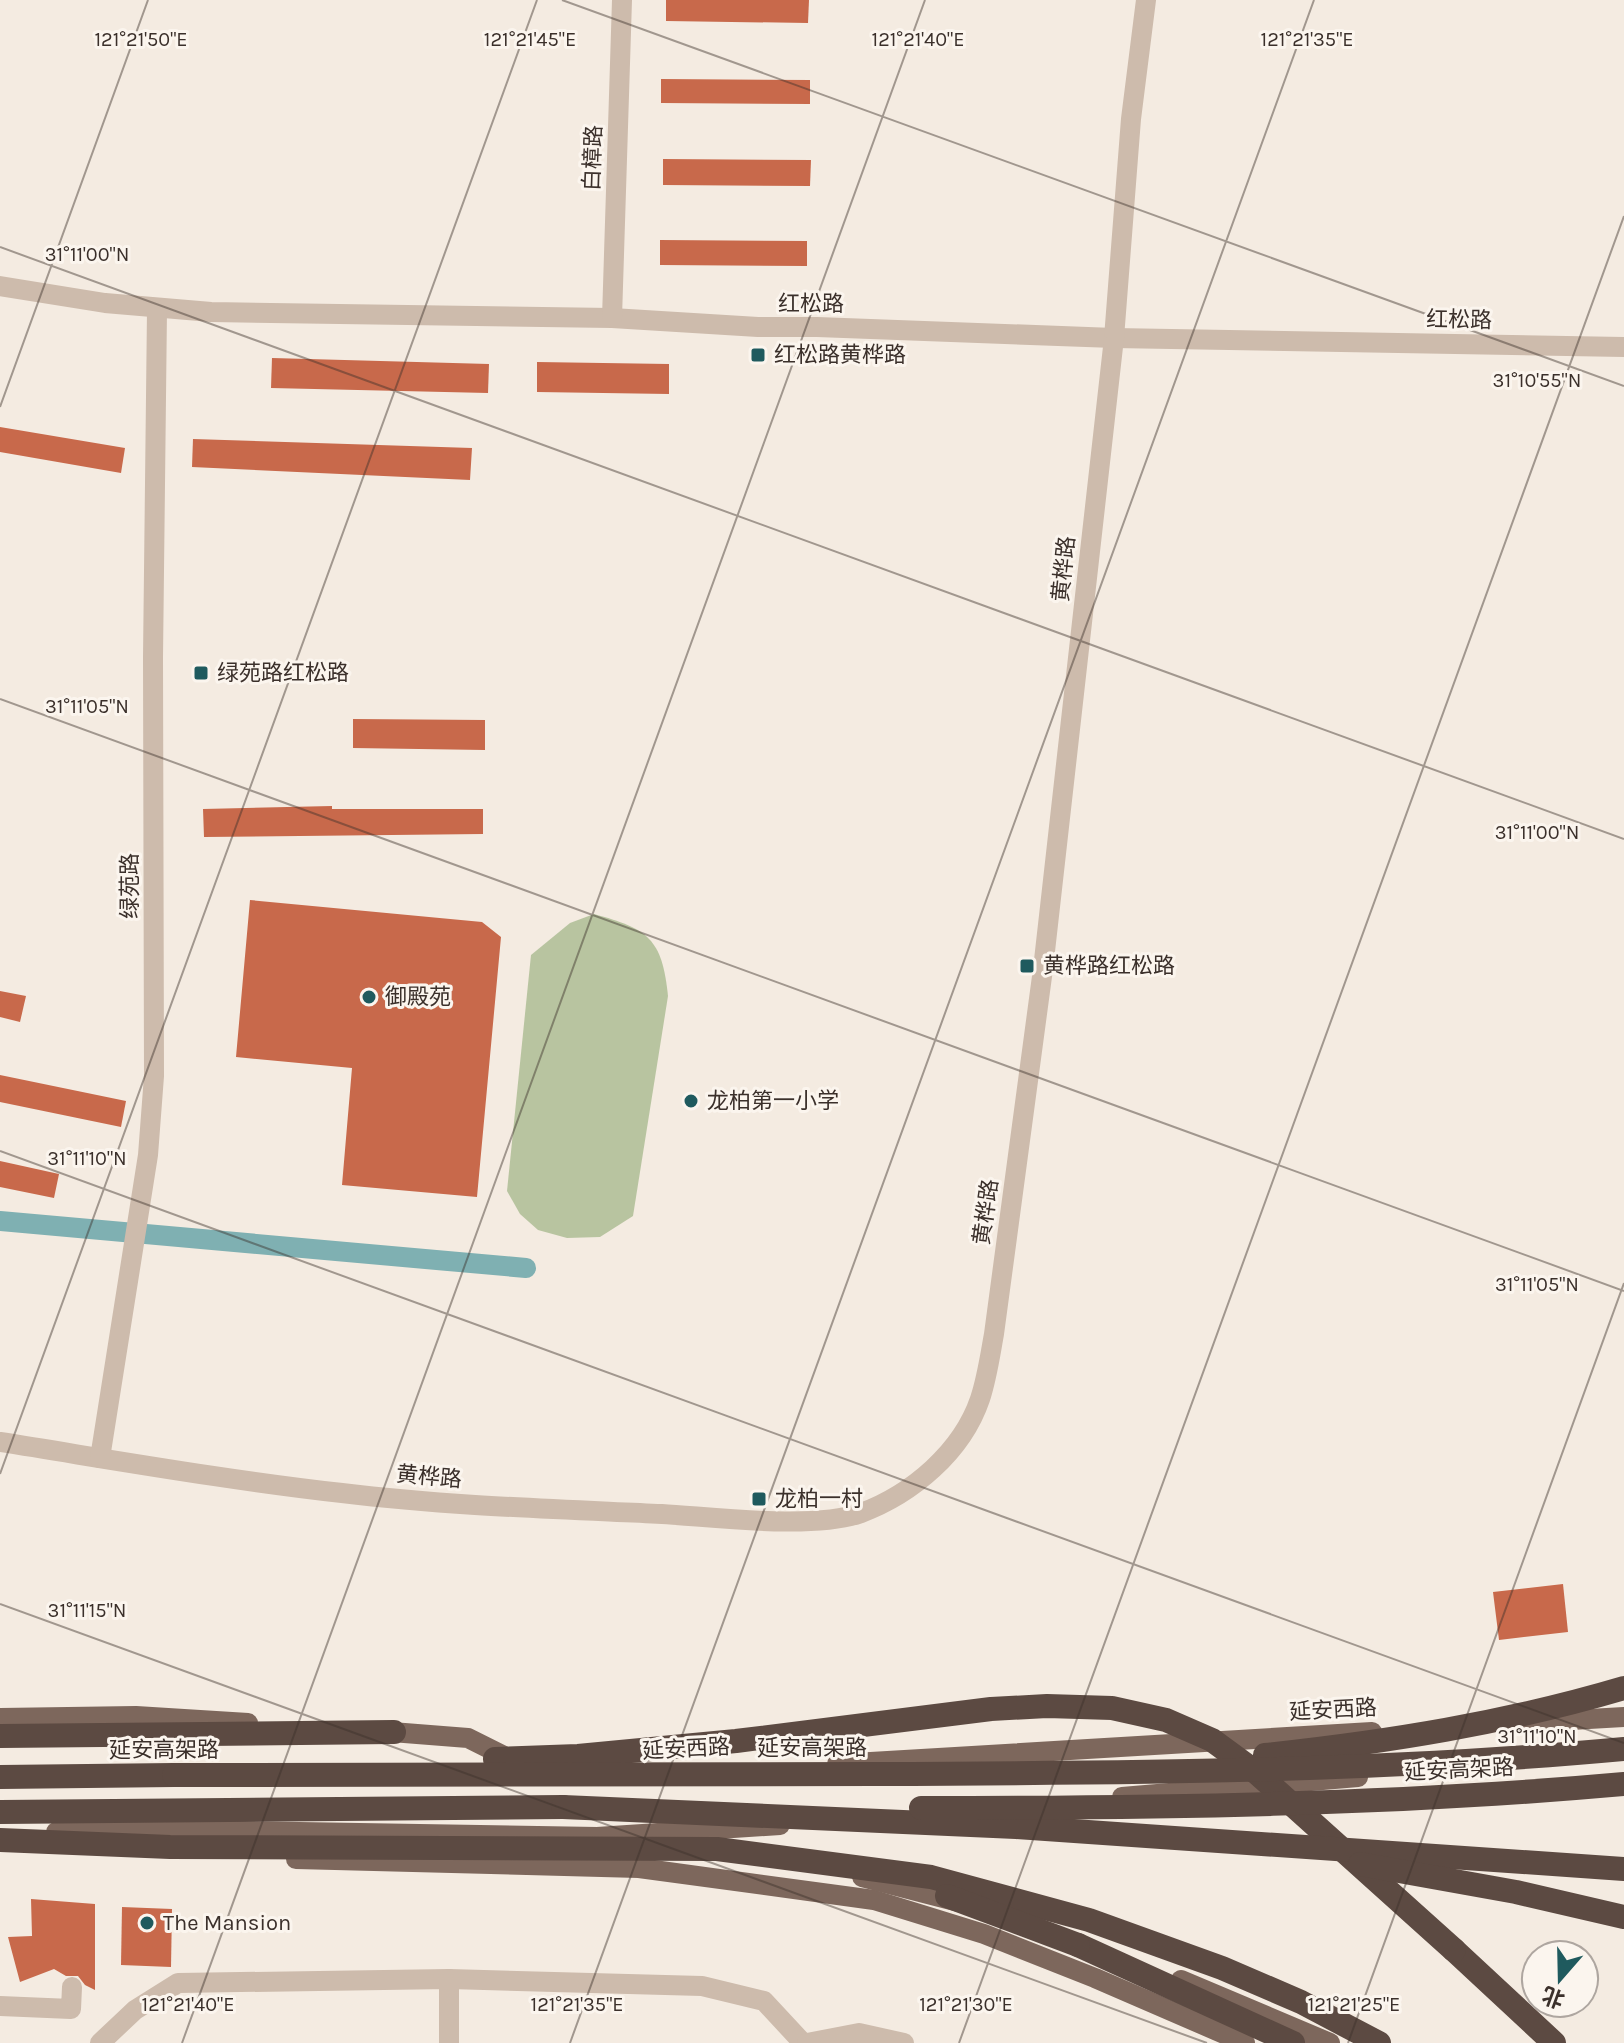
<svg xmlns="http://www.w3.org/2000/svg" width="1624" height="2043" font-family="Karla,'Noto Sans SC',sans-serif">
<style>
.green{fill:#b8c4a0}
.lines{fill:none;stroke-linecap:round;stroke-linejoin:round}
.canal{stroke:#7fb0b2;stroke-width:20}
.building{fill:#c8694b}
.minor{stroke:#cdbbac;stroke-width:20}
.major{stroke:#7d675c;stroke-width:20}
.highway{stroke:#5c4a42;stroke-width:24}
.highway-bridge{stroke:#5c4a42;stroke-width:24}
.ticks{fill:none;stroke:#3b302b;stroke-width:2;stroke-opacity:0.45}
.poi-dot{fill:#1f5a5e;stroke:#fbf5ee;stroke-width:3}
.labels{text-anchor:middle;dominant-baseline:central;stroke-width:6;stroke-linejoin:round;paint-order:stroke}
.street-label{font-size:22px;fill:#3b302b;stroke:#fbf5ee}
.poi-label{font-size:22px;fill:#3b302b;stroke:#fbf5ee;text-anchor:start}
.ticks-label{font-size:20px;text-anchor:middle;fill:#3b302b;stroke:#fbf5ee;stroke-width:6;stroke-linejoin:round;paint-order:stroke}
</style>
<rect width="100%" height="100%" fill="#f4ebe1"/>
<path class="green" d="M594,914C648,929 662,938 668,996L633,1216L600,1237L567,1238L538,1230L520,1214L507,1191L531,955L570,923Z"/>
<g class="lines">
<path class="canal" d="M0,1221L526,1268"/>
</g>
<g class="building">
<path d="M666,0H809L808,23L666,21Z"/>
<path d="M661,79L810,80V104L661,103Z"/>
<path d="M663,159L811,160L810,186L663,185Z"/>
<path d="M660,240L807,241V266L660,265Z"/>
<path d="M272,358L489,364L488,393L271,388Z"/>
<path d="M537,362L669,364V394L537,392Z"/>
<path d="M0,427L125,448L121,473L0,452Z"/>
<path d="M193,439L472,448L470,480L192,467Z"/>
<path d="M353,719L485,720V750L353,748Z"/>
<path d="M332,806V809H483V834L204,837L203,809Z"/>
<path d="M250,900L482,922L501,937L477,1197L342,1185L352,1068L236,1057Z"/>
<path d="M0,991L26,996L20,1022L0,1017Z"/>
<path d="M0,1075L126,1101L121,1127L0,1102Z"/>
<path d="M0,1161L59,1174L54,1198L0,1187Z"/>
<path d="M1563,1584L1568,1632L1499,1640L1493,1592Z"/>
<path d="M31,1899L95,1904V1990L85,1985L78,1976H66L54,1969L20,1982L8,1937L32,1936Z"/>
<path d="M122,1907L172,1909L171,1967L121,1965Z"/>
</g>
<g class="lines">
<g class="minor">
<path d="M0,286L105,303L211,312L612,318L758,327H817L1114,338L1624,347"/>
<path d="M612,318L622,0"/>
<path d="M0,1442C114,1460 227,1480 342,1493C448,1506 555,1509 662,1514C714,1517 814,1530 861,1513C912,1494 962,1452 980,1399C987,1378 990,1356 994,1334L1043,969L1114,338L1131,119L1146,0"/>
<path d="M100,1458L148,1155L154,1076L153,658L157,310"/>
<path d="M449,1979V2043"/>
<path d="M0,2006L71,2009L72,1987"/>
<path d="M100,2043L135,2010L178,1983L449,1979L702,1986L764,2001L803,2043"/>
<path d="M807,2043L859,2033L904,2043"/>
</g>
<g class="major">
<path d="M0,1718L136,1716L248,1723"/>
<path d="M1520,1723L1624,1717"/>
<path d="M379,1731L468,1738L514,1761"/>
<path d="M837,1764L1372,1732"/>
<path d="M1122,1797L1358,1777"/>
<path d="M56,1832L175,1830L597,1837L780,1825"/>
<path d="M296,1859L639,1868L874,1900L984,1934L1095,1978L1245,2043"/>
<path d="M862,1877L959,1902"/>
<path d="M1181,1980L1330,2043"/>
</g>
<g class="highway">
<path d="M0,1736L394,1732"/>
<path d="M0,1777L174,1775"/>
<path d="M0,1812L563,1807"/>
<path d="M1078,1945L1293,2043"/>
<path d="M1454,1950L1554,2043"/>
</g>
<g class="highway-bridge">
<path d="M1265,1755C1387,1742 1506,1723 1624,1688"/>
<path d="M495,1759L578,1756L736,1741L991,1709L1047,1706L1112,1708L1166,1720L1212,1740L1257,1773L1454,1950"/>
<path d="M174,1775C407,1775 641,1774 874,1774C1124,1773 1375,1772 1624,1749"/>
<path d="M563,1807L1016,1827L1624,1869"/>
<path d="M921,1808C1156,1808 1390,1805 1624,1784"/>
<path d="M0,1840L170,1847L717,1849L931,1877L1089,1920L1222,1968L1301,2002L1379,2043"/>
<path d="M1360,1864L1516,1892L1624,1917"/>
<path d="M947,1896L1078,1945"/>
</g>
</g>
<path class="ticks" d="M562,0L1624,386M0,247L1624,839M0,407L148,0M0,699L1624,1291M0,1151L1624,1743M0,1474L537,0M0,1604L1207,2043M182,2043L925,0M570,2043L1314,0M959,2043L1624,216M1348,2043L1624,1283"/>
<g class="poi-dot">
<rect x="750" y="347" width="16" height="16" rx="4"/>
<rect x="193" y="665" width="16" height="16" rx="4"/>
<rect x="1019" y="958" width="16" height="16" rx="4"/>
<circle cx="369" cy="997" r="8"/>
<circle cx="691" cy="1101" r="8"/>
<rect x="751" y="1491" width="16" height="16" rx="4"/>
<circle cx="147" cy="1923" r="8"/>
</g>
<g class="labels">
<g class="street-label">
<text transform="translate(593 158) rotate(-88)">白樟路</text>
<text x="811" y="304">红松路</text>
<text transform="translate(1459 320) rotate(1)">红松路</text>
<text transform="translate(1064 569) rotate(-84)">黄桦路</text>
<text transform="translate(130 886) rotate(-90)">绿苑路</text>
<text transform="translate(986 1212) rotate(-82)">黄桦路</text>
<text transform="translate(429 1477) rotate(5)">黄桦路</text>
<text transform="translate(1333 1710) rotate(-3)">延安西路</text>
<text x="812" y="1748">延安高架路</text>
<text transform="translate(686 1749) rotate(-3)">延安西路</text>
<text x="164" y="1750">延安高架路</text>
<text transform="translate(1459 1770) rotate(-3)">延安高架路</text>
</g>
<g class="poi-label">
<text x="774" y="355">红松路黄桦路</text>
<text x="217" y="673">绿苑路红松路</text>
<text x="1043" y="966">黄桦路红松路</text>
<text x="385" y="997">御殿苑</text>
<text x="707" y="1101">龙柏第一小学</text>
<text x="775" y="1499">龙柏一村</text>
<text x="163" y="1923">The Mansion</text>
</g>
</g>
<g class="ticks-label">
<text x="141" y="46">121°21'50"E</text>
<text x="530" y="46">121°21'45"E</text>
<text x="918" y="46">121°21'40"E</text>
<text x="1307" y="46">121°21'35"E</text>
<text x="87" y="261">31°11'00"N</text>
<text x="1537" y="387">31°10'55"N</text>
<text x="87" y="713">31°11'05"N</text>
<text x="1537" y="839">31°11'00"N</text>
<text x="87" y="1165">31°11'10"N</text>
<text x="1537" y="1291">31°11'05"N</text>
<text x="87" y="1617">31°11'15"N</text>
<text x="1537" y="1743">31°11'10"N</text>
<text x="188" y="2011">121°21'40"E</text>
<text x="577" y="2011">121°21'35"E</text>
<text x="966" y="2011">121°21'30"E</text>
<text x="1354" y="2011">121°21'25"E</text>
</g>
<g transform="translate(1560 1979) rotate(200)"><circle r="38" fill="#fbf5ee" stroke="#aea6a0" stroke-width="2"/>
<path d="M0-6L14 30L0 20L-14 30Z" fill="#1f5a5e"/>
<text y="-12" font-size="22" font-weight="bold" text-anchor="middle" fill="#3b302b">北</text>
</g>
</svg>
